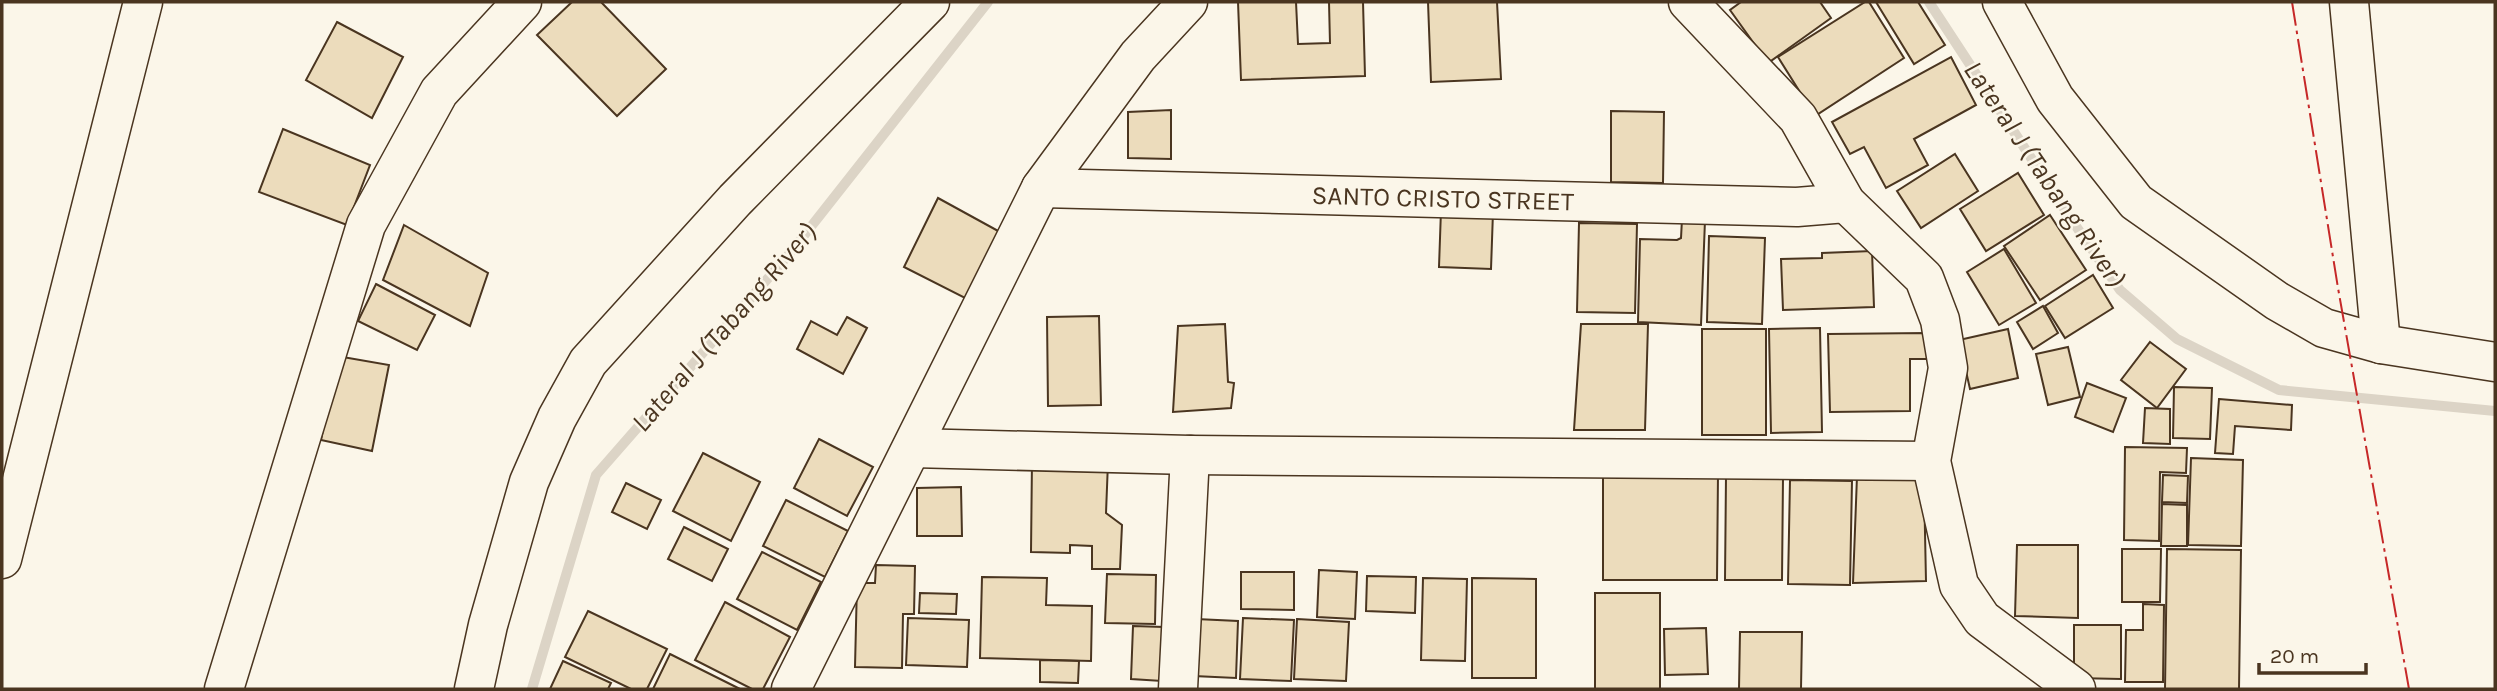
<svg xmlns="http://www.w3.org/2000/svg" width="2497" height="691" font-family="Karla,sans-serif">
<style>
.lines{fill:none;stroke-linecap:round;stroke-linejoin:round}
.stream{stroke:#dcd4c6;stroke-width:10}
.building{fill:#ecdcbc;stroke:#4a3520;stroke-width:2}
.minor-casing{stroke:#4a3520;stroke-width:41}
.minor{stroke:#fbf6e9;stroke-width:38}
.power{stroke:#c62828;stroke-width:2;stroke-dasharray:24 5 3.5 5;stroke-linecap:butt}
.labels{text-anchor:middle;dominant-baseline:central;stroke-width:5;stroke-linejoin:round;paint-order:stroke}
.street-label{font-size:26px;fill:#4a3520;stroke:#fbf6e9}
.water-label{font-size:28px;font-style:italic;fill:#4a3520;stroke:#fbf6e9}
</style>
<rect width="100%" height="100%" fill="#fbf6e9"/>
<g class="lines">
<g class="stream">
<path d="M1929,2L2069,216L2120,290L2177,339L2279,390L2495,411"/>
<path d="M532,689L596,475L791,252L988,2"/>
</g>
</g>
<g class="building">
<path d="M572,2H601L666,69L617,116L537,35Z"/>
<path d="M1238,2H1296L1298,44L1330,43L1329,2H1363L1365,76L1241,80Z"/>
<path d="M1428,2H1497L1501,79L1431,82Z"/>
<path d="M1741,2H1820L1831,18L1768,63L1730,10Z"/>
<path d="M1865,2H1869L1904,58L1815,116L1778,57Z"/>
<path d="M1876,2H1918L1945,45L1914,64Z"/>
<path d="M337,22L403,57L372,118L306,80Z"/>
<path d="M1951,57L1976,105L1914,139L1928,165L1886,188L1864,147L1850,154L1832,122Z"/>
<path d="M1171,110V159L1128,158V112Z"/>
<path d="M1611,111L1664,112L1663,183L1611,182Z"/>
<path d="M283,129L370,165L347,225L259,192Z"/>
<path d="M1955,154L1978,191L1921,228L1897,191Z"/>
<path d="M2018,173L2044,215L1986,251L1960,209Z"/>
<path d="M938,198L1000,232L965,298L904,267Z"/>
<path d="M1441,210L1493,212L1491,269L1439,267Z"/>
<path d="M2050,215L2086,270L2040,300L2004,246Z"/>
<path d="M1682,219L1705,220L1701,325L1638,322L1640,239L1677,240L1681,238Z"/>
<path d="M1579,223L1637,224L1635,313L1577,312Z"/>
<path d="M404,225L488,273L470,326L383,280Z"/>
<path d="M1709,236L1765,238L1762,324L1707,322Z"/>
<path d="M2004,249L2036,303L1999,325L1967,272Z"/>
<path d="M1872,251L1874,307L1783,310L1781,259L1822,258V253Z"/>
<path d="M2093,275L2113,308L2065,338L2045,306Z"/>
<path d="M376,284L435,315L417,350L358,321Z"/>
<path d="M2043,306L2058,333L2033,349L2017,322Z"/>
<path d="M1099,316L1101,405L1048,406L1047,317Z"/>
<path d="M847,317L867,328L843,374L797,349L811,321L837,335Z"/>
<path d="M1225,324L1228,382L1234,383L1231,408L1173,412L1178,326Z"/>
<path d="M1581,324H1648L1645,430H1574Z"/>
<path d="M1820,328L1822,432L1771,433L1769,329Z"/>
<rect x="1702" y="329" width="64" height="106"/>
<path d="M2008,329L2018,378L1970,389L1959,340Z"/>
<path d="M1926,333L1927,359H1910V411L1830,412L1828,334Z"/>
<path d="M2150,342L2186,369L2157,408L2121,380Z"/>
<path d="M2068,347L2080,397L2048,405L2036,354Z"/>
<path d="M337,356L389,365L372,451L321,440Z"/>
<path d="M2087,383L2126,398L2113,432L2075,417Z"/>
<path d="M2174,387L2212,388L2210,439L2173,438Z"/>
<path d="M2219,399L2292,405L2291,430L2235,426L2233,454L2215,453Z"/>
<path d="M2145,408L2170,409V444L2143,443Z"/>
<path d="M819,439L873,467L847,516L794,488Z"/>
<path d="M2125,447L2187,448L2186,473L2160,472L2159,541L2124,540Z"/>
<path d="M703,453L760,482L731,541L673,511Z"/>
<path d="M2191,458L2243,460L2241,546L2188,545Z"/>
<path d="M1032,460L1108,462L1106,513L1122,525L1120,569H1092V546L1070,545V553L1031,552Z"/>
<path d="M1603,473L1718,474L1717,580H1603Z"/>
<path d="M2163,475L2188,476L2187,503L2162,502Z"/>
<path d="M1726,476L1783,477L1782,580H1725Z"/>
<path d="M1857,476L1911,478L1924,484L1926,581L1853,583Z"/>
<path d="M1790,480L1852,481L1850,585L1788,584Z"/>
<path d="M626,483L661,500L647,529L612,512Z"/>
<path d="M961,487L962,536H917V488Z"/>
<path d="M786,500L848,531L825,577L763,546Z"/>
<path d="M2162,504L2187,505V546H2161Z"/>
<path d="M684,527L728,549L712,581L668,559Z"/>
<path d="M2017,545H2078V618L2015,616Z"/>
<path d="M2122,549H2161L2160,602H2122Z"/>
<path d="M2167,549L2241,550L2239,689H2165Z"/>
<path d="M762,552L821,582L797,630L737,599Z"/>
<path d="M876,565L915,566L914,614H903L902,668L855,667L857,583H875Z"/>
<path d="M1319,570L1357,572L1355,619L1317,617Z"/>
<path d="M1241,572H1294V610L1241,609Z"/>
<path d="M1107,574L1156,575L1155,624L1105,623Z"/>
<path d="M1367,576L1416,577L1415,613L1366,611Z"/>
<path d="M982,577L1047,578L1046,605L1092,606L1091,661L980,658Z"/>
<path d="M1423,578L1467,579L1465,661L1421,660Z"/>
<path d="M1472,578L1536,579V678H1472Z"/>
<path d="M920,593L957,594L956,614L919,613Z"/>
<rect x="1595" y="593" width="65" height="96"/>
<path d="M725,602L790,637L763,689H752L695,660Z"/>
<path d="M2143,604L2164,605L2163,682H2125L2126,630H2143Z"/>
<path d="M588,611L667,649L647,689H631L565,657Z"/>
<path d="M908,618L969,620L967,667L906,665Z"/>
<path d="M1243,618L1294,620L1291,681L1240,679Z"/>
<path d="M1196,619L1238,621L1236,678L1194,676Z"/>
<path d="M1297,619L1349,622L1346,681L1294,679Z"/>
<path d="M2074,625H2121V679L2074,678Z"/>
<path d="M1133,626L1164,627L1162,681L1131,679Z"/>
<path d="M1706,628L1708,674L1665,675L1664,629Z"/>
<path d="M1740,632H1802L1801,689H1739Z"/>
<path d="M670,654L740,689H653Z"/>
<path d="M1040,660L1079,661L1078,683L1040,682Z"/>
<path d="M563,661L611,683L608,689H550Z"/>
</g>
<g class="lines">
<defs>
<g id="minor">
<path d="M1688,2L1798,118L1846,203L1924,278L1940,320L1948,368L1931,461L1959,585L1982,619L2076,689"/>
<path d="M2002,2L2055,99L2136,202L2277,301L2324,328L2381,344L2495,362"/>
<path d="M2349,2L2381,344"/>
<path id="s1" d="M1041,188L1797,207L1846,203"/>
<path d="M912,448L1190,455L1931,461"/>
<path d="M2,559L143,2"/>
<path d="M224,689L366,225L439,92L522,2"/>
<path d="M474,689L488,625L529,482L557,418L588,362L735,200L930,2"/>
<path d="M791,689L1041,188L1138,56L1188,2"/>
<path d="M1178,689L1190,455"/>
</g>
</defs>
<use href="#minor" class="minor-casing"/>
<use href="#minor" class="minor"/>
<path class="power" d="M2292,2L2338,288L2409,689"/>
</g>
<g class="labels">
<g class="street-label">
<text stroke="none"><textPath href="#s1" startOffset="402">SANTO CRISTO STREET</textPath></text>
</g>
<g class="water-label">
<text transform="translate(2045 174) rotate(56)">Lateral J (Tabang River)</text>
<text transform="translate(724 327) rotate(-49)">Lateral J (Tabang River)</text>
</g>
</g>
<rect width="2497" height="691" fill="none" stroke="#4a3520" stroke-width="7"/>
<path d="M2259 663v10h107v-10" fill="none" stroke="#4a3520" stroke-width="3.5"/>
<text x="2270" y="663" font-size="21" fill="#4a3520" stroke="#fbf6e9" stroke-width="5" paint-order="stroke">20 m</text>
</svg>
